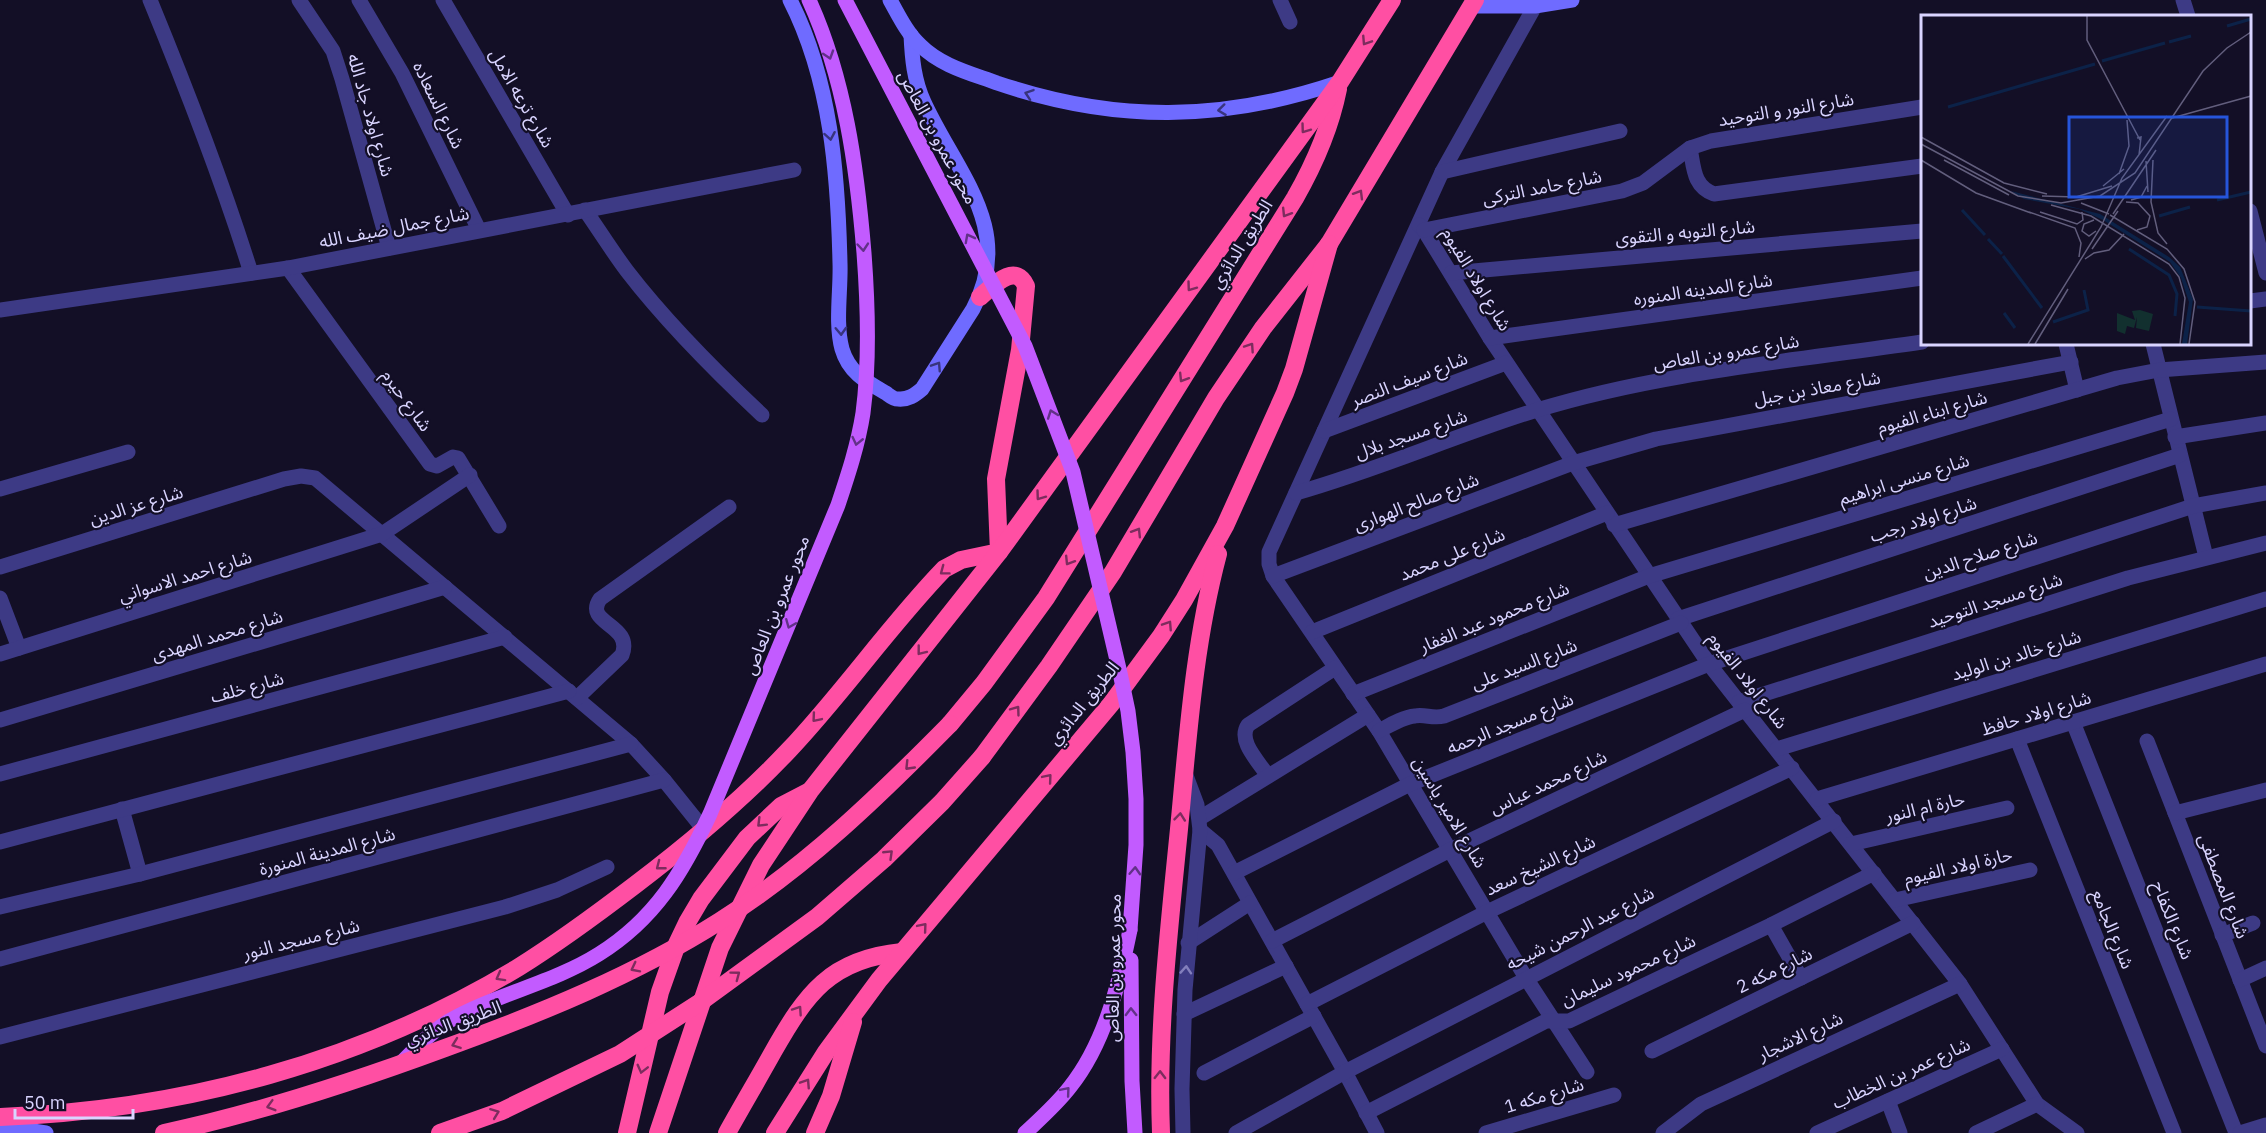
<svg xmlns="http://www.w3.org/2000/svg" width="2266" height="1133" font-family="'IBM Plex Sans','Noto Sans Arabic',sans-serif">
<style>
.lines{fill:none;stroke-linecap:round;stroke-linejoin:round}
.street{stroke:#3d3a85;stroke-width:15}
.secondary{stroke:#6f6bff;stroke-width:15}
.primary{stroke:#c25bff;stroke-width:15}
.highway{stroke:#ff4fa3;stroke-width:18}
.primary-bridge{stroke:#c25bff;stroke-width:15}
.highway-bridge{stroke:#ff4fa3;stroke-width:18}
.oneway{stroke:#7d2c5e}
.oneway2{stroke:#623188}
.oneway3{stroke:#38347d}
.oneway4{stroke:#837fbc}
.labels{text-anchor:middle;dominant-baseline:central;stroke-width:4.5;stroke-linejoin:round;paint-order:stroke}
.street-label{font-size:18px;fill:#d9d4ff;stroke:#130f26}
.inset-river{fill:none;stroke:#0c2248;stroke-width:3}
.inset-road{fill:none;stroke:#625e7d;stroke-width:1.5}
.view{fill:#2655da;fill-opacity:0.15;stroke:#2655da;stroke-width:3}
.inset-edge{fill:none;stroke:#d9d4ff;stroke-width:3}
</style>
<rect width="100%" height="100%" fill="#130f26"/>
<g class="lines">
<g class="street">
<path d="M150,0C187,90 222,180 251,273"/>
<path d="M299,0L333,51L342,79L389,248"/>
<path d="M359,0L402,73L479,230"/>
<path d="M443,0L568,215"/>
<path d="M1280,0L1290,22"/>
<path d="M2183,0L2188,16"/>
<path d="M1535,6L1442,172L1269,552V564L1273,576L1379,731L1526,978L1587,1072"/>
<path d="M1690,148C1694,168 1693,186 1714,194L1922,166"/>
<path d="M1442,172L1620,131"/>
<path d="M585,210C599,230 612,251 627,271C667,323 714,370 762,415"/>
<path d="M2250,211L2266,273"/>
<path d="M1419,225L1424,230L1490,338L1709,664L1960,984L2037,1104L2077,1133"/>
<path d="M1424,230L1622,191L1643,183L1690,148L1711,141L1922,107"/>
<path d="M288,268L430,464L437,466L453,457L458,458L499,526"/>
<path d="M1451,273L1922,231"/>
<path d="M2250,301L2266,299"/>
<path d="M0,310L288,268L794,170"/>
<path d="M1490,338L1922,278"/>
<path d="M2066,344L2077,390"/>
<path d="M2153,344L2206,557"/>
<path d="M1324,431L1506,363"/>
<path d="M2175,437L2266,423"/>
<path d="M0,489L128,452"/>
<path d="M1296,493C1378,470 1456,435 1537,410C1661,372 1794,361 1922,342"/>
<path d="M1614,525L2117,378L2159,370L2266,362"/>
<path d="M0,567L284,479L301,476L315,478L631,744L664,780L705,831"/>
<path d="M1273,576L1573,463L1656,439L2071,362"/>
<path d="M0,598L19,648"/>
<path d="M1678,619L2180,455"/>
<path d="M1312,632L1607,513"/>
<path d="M0,654L382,534L470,475"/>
<path d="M1353,694L1649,576L2171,419"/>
<path d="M577,698L622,655C634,624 583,624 600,599L729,507"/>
<path d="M1739,702L2128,578L2266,543"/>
<path d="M0,720L445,587"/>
<path d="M2073,722L2236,1133"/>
<path d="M1379,731C1390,725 1403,717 1415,716C1425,714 1433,719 1444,716L1681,623"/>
<path d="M2017,739L2174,1133"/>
<path d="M2147,741L2266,1046"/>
<path d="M1777,749L2266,599"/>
<path d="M0,774L505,637"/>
<path d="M1268,776C1259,762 1237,741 1248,725L1335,668"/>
<path d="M1817,799L2266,664"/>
<path d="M122,809L140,874"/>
<path d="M2175,813L2266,790"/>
<path d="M1200,818L1368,715"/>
<path d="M1200,830L1218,845L1345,1072L1377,1133"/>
<path d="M0,842L569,691"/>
<path d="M1851,844L2007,808"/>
<path d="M1234,873L1410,784L1709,664L2193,506L2266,493"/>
<path d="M1895,900L2030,870"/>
<path d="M0,907L140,874L631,744"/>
<path d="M1771,925L1801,978"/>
<path d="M2222,935L2253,923"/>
<path d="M1272,941L1450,850L1745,710"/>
<path d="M1188,943L1250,903"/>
<path d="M0,959L664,780"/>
<path d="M2240,980L2266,968"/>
<path d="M1307,1004L1487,912L1792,768"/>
<path d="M1184,1014L1286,966"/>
<path d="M0,1037L505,907L557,890L607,867"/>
<path d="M1652,1051L1913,923"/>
<path d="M1204,1073L1314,1016"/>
<path d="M1888,1101L1900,1133"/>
<path d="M1366,1113L1546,1021H1569L1771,925L1874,873"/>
<path d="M1183,1133L1182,1089L1185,990L1200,830L1197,805L1185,773"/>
<path d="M1236,1133L1345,1072L1834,821"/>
<path d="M1486,1133L1614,1095"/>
<path d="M1663,1133L1701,1104L1960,984"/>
<path d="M1817,1133L2002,1049"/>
<path d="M1976,1133L2037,1104"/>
<path d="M2240,1133L2266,1125"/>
</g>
<g class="secondary">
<path d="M790,0C831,80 838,175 840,263C841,290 835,323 842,349C849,373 867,382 886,393C890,396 893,399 898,399C908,400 915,395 922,389L973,309C1016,229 956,172 924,102C914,81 912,58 911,35"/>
<path d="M890,0C899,16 907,33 920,45C941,66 970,73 997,83C1115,123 1222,122 1340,82"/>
<path d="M1471,6H1535L1572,0"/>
<path d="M0,1126L46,1133"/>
</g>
<g class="primary">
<path d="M1131,960L1132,1081L1135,1133"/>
<path d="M1025,1133C1041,1118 1057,1104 1070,1087C1105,1043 1119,984 1130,930"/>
</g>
<g class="highway">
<path d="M950,724L984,683L1046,598L1295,198C1315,163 1330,129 1338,89"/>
<path d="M982,757L1049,666L1113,572L1216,398L1263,328L1329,244L1475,0"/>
<path d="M0,1117C183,1110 362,1062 519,967C559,942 597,914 635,885C689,844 742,800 789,750C843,693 889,626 944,569L961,560L999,552L996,479L1020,350L1026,286C1015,261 992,287 980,297"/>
<path d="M627,1133L660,992L677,944L688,921L701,899L747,838L781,806L808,792"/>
<path d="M658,1133L720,948L761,865L810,791L999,552L1340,82L1392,0"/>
<path d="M727,1133C742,1106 758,1079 773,1052C806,994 830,959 902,952"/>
<path d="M775,1133L826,1052L879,980L1111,704L1161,636L1184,600L1225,526L1285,393L1294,369L1329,244"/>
<path d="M815,1133L831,1096L853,1022"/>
<path d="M1161,1133C1157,1031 1169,930 1179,829C1188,736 1194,644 1218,554"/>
</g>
<g class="primary-bridge">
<path d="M845,0L1025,346L1073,472L1120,673L1128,711L1133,752L1136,799V845L1130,930"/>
<path d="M401,1063C416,1048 431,1032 449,1021C496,994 553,983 599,954C655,919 683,872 710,814L838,505C848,475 858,445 863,413C870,360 868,306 864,253C857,168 845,79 809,0"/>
</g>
<g class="highway-bridge">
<path d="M164,1133C259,1113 353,1082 445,1048C539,1014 635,975 720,921C806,867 879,796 950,724"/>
<path d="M440,1133L502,1111L620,1054L699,1003L817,917L884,859L942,802L982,757"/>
</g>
</g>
<defs><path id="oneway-chevron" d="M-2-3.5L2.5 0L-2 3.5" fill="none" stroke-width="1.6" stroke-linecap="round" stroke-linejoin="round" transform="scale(1.5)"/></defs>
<g class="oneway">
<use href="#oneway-chevron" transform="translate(1366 41) rotate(123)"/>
<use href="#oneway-chevron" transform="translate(1305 129) rotate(126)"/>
<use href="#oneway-chevron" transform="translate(1359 194) rotate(-59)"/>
<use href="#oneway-chevron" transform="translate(1286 213) rotate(122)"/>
<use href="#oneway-chevron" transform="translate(1191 287) rotate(126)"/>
<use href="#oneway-chevron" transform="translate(1250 347) rotate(-56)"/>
<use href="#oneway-chevron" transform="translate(1183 378) rotate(122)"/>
<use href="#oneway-chevron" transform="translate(1040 496) rotate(126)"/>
<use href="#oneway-chevron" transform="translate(1137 532) rotate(-58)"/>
<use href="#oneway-chevron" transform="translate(1069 561) rotate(122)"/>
<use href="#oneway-chevron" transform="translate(944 571) rotate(143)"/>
<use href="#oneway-chevron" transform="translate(1168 625) rotate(-57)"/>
<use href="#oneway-chevron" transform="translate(921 651) rotate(128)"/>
<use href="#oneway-chevron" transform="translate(1016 710) rotate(-54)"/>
<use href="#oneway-chevron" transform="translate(816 718) rotate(130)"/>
<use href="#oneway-chevron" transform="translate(909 766) rotate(134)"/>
<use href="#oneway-chevron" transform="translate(1048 778) rotate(-50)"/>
<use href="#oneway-chevron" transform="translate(1180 817) rotate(-84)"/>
<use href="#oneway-chevron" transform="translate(761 823) rotate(135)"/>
<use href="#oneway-chevron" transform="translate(889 854) rotate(-44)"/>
<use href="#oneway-chevron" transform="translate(660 866) rotate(142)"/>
<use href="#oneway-chevron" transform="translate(923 927) rotate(-50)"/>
<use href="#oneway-chevron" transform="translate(635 968) rotate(153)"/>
<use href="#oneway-chevron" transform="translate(736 975) rotate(-37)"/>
<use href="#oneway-chevron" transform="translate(500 977) rotate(151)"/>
<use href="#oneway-chevron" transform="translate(798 1010) rotate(-56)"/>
<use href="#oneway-chevron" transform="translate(456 1044) rotate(160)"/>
<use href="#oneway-chevron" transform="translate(642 1069) rotate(104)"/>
<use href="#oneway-chevron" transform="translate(1160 1075) rotate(-89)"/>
<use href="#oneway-chevron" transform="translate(806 1083) rotate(-57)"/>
<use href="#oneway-chevron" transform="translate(271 1106) rotate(164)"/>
<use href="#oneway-chevron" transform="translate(495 1113) rotate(-21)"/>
</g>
<g class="oneway2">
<use href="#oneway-chevron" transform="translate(829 55) rotate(72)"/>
<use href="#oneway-chevron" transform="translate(969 238) rotate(-118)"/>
<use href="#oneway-chevron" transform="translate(863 247) rotate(85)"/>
<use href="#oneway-chevron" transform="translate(1052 414) rotate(-110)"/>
<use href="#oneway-chevron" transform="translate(857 441) rotate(103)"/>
<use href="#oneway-chevron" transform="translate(790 624) rotate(112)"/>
<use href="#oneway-chevron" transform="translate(1135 871) rotate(-87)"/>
<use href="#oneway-chevron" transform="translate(1131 1012) rotate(-91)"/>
<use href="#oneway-chevron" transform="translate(1066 1091) rotate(-50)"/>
</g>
<g class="oneway3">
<use href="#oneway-chevron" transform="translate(1029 94) rotate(-161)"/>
<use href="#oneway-chevron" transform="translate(1222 110) rotate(173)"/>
<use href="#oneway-chevron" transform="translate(830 136) rotate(80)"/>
<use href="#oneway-chevron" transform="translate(841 331) rotate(88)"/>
<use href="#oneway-chevron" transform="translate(937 366) rotate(-57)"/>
</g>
<use class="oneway4" href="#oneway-chevron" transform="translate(1186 970) rotate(-86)"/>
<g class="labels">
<g class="street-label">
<text transform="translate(522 98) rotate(60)">شارع ترعه الامل</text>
<text transform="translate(439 105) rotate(64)">شارع السعاده</text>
<text transform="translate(1786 109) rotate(-9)">شارع النور و التوحيد</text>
<text transform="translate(371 115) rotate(74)">شارع اولاد جاد الله</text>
<text transform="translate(938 137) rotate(62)">محور عمرو بن العاص</text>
<text transform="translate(1542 187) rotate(-11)">شارع حامد التركى</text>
<text transform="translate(394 227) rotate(-11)">شارع جمال ضيف الله</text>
<text transform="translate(1685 232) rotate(-5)">شارع التوبه و التقوى</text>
<text transform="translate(1241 244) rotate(-58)">الطريق الدائري</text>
<text transform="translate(1477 279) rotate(59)">شارع اولاد الفيوم</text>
<text transform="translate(1703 289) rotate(-8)">شارع المدينه المنوره</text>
<text transform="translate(1726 352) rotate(-9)">شارع عمرو بن العاص</text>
<text transform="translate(1409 379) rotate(-21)">شارع سيف النصر</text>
<text transform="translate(1817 388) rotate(-10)">شارع معاذ بن جبل</text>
<text transform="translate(407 400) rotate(54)">شارع حيرم</text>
<text transform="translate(1932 412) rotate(-16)">شارع ابناء الفيوم</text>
<text transform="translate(1411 434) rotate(-19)">شارع مسجد بلال</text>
<text transform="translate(1904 479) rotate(-17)">شارع منسى ابراهيم</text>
<text transform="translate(1416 502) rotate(-21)">شارع صالح الهوارى</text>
<text transform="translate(136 505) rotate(-17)">شارع عز الدين</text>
<text transform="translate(1923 519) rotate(-18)">شارع اولاد رجب</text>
<text transform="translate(1452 554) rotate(-22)">شارع على محمد</text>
<text transform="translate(1980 555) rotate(-18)">شارع صلاح الدين</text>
<text transform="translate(185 576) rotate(-17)">شارع احمد الاسواني</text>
<text transform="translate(1995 600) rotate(-18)">شارع مسجد التوحيد</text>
<text transform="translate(776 605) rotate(-68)">محور عمرو بن العاص</text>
<text transform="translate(1494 617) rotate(-22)">شارع محمود عبد الغفار</text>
<text transform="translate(217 635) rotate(-17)">شارع محمد المهدى</text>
<text transform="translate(2016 655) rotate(-17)">شارع خالد بن الوليد</text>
<text transform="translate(1524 664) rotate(-21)">شارع السيد على</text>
<text transform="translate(1748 680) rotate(52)">شارع اولاد الفيوم</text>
<text transform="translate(247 687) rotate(-15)">شارع خلف</text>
<text transform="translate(1083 703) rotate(-51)">الطريق الدائري</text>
<text transform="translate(2036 713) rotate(-17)">شارع اولاد حافظ</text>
<text transform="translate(1510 723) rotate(-22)">شارع مسجد الرحمه</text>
<text transform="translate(1548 782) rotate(-25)">شارع محمد عباس</text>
<text transform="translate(1925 807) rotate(-13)">حارة ام النور</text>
<text transform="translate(1450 812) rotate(59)">شارع الامير ياسين</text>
<text transform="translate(327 851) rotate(-15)">شارع المدينة المنورة</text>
<text transform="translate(1540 865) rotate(-25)">شارع الشيخ سعد</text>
<text transform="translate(1958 866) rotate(-13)">حارة اولاد الفيوم</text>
<text transform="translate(2224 886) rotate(69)">شارع المصطفى</text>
<text transform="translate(2173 920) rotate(68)">شارع الكفاح</text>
<text transform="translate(1580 928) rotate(-27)">شارع عبد الرحمن شيحه</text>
<text transform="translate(2113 929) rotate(68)">شارع الجامع</text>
<text transform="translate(301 939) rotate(-14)">شارع مسجد النور</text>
<text transform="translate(1113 968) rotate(-89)">محور عمرو بن العاص</text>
<text transform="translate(1628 970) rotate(-25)">شارع محمود سليمان</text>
<text transform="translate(1774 970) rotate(-26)">شارع مكه 2</text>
<text transform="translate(453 1023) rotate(-20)">الطريق الدائري</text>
<text transform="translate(1800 1036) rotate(-25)">شارع الاشجار</text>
<text transform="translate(1901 1073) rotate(-24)">شارع عمر بن الخطاب</text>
<text transform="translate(1544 1095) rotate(-17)">شارع مكه 1</text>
</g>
</g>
<g transform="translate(1921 15)">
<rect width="330" height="330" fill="#130f26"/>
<path d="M219,295L232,299L228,316L215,313L216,302L213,313L206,311L204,319L196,316V298L214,305L211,296Z" fill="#12302f"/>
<path d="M90,176L179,199L248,242L259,252L272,284L266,329H261L268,287L260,263L249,247L182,205L158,194L103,184Z" fill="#0c2248"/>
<path class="inset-river" d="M306,11L330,4M248,27L270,21M181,46L244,28M27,92L174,49M296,185L330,177M41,195L64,220M238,201L269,192M67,224L81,239M208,234L248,260L256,279L254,301M82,241L121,293M276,292L330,296M83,298L94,313M132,307L167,295L163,275"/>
<path class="inset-road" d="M166,1V25L219,125M251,103L330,81M0,122L83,168L126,179M216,123L220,122L218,140M0,129L97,181L140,188L179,181L214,158L282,56L306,33L330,17M0,145L55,178L110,198M23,145L88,180M232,145L230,187L237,218L246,229M225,146L227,177M198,159L208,131L206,105M182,171L203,154M121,181L155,182L191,171M210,185L220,182L226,171M205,187L217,188L229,201L226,212L216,215M160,188L188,199M130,190L170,201L248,249L258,262L264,283L259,329M108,197L154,213L160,228L158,242M119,197L156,209L162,205L161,197M192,199L235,135M189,200L246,234L263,254L274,287L268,329M173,205L163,209L161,216L168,221L175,216M171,234L197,196M164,244L173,238L188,235L203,219M107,329L180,212L201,163L246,101M114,329L147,274"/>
<path class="view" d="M148,102H306V182H148Z"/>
<rect width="330" height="330" class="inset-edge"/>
</g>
<path d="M15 1109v9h118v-9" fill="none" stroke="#d9d4ff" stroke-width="3"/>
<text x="24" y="1109" font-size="18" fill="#d9d4ff" stroke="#130f26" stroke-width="4.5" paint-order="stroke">50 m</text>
</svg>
